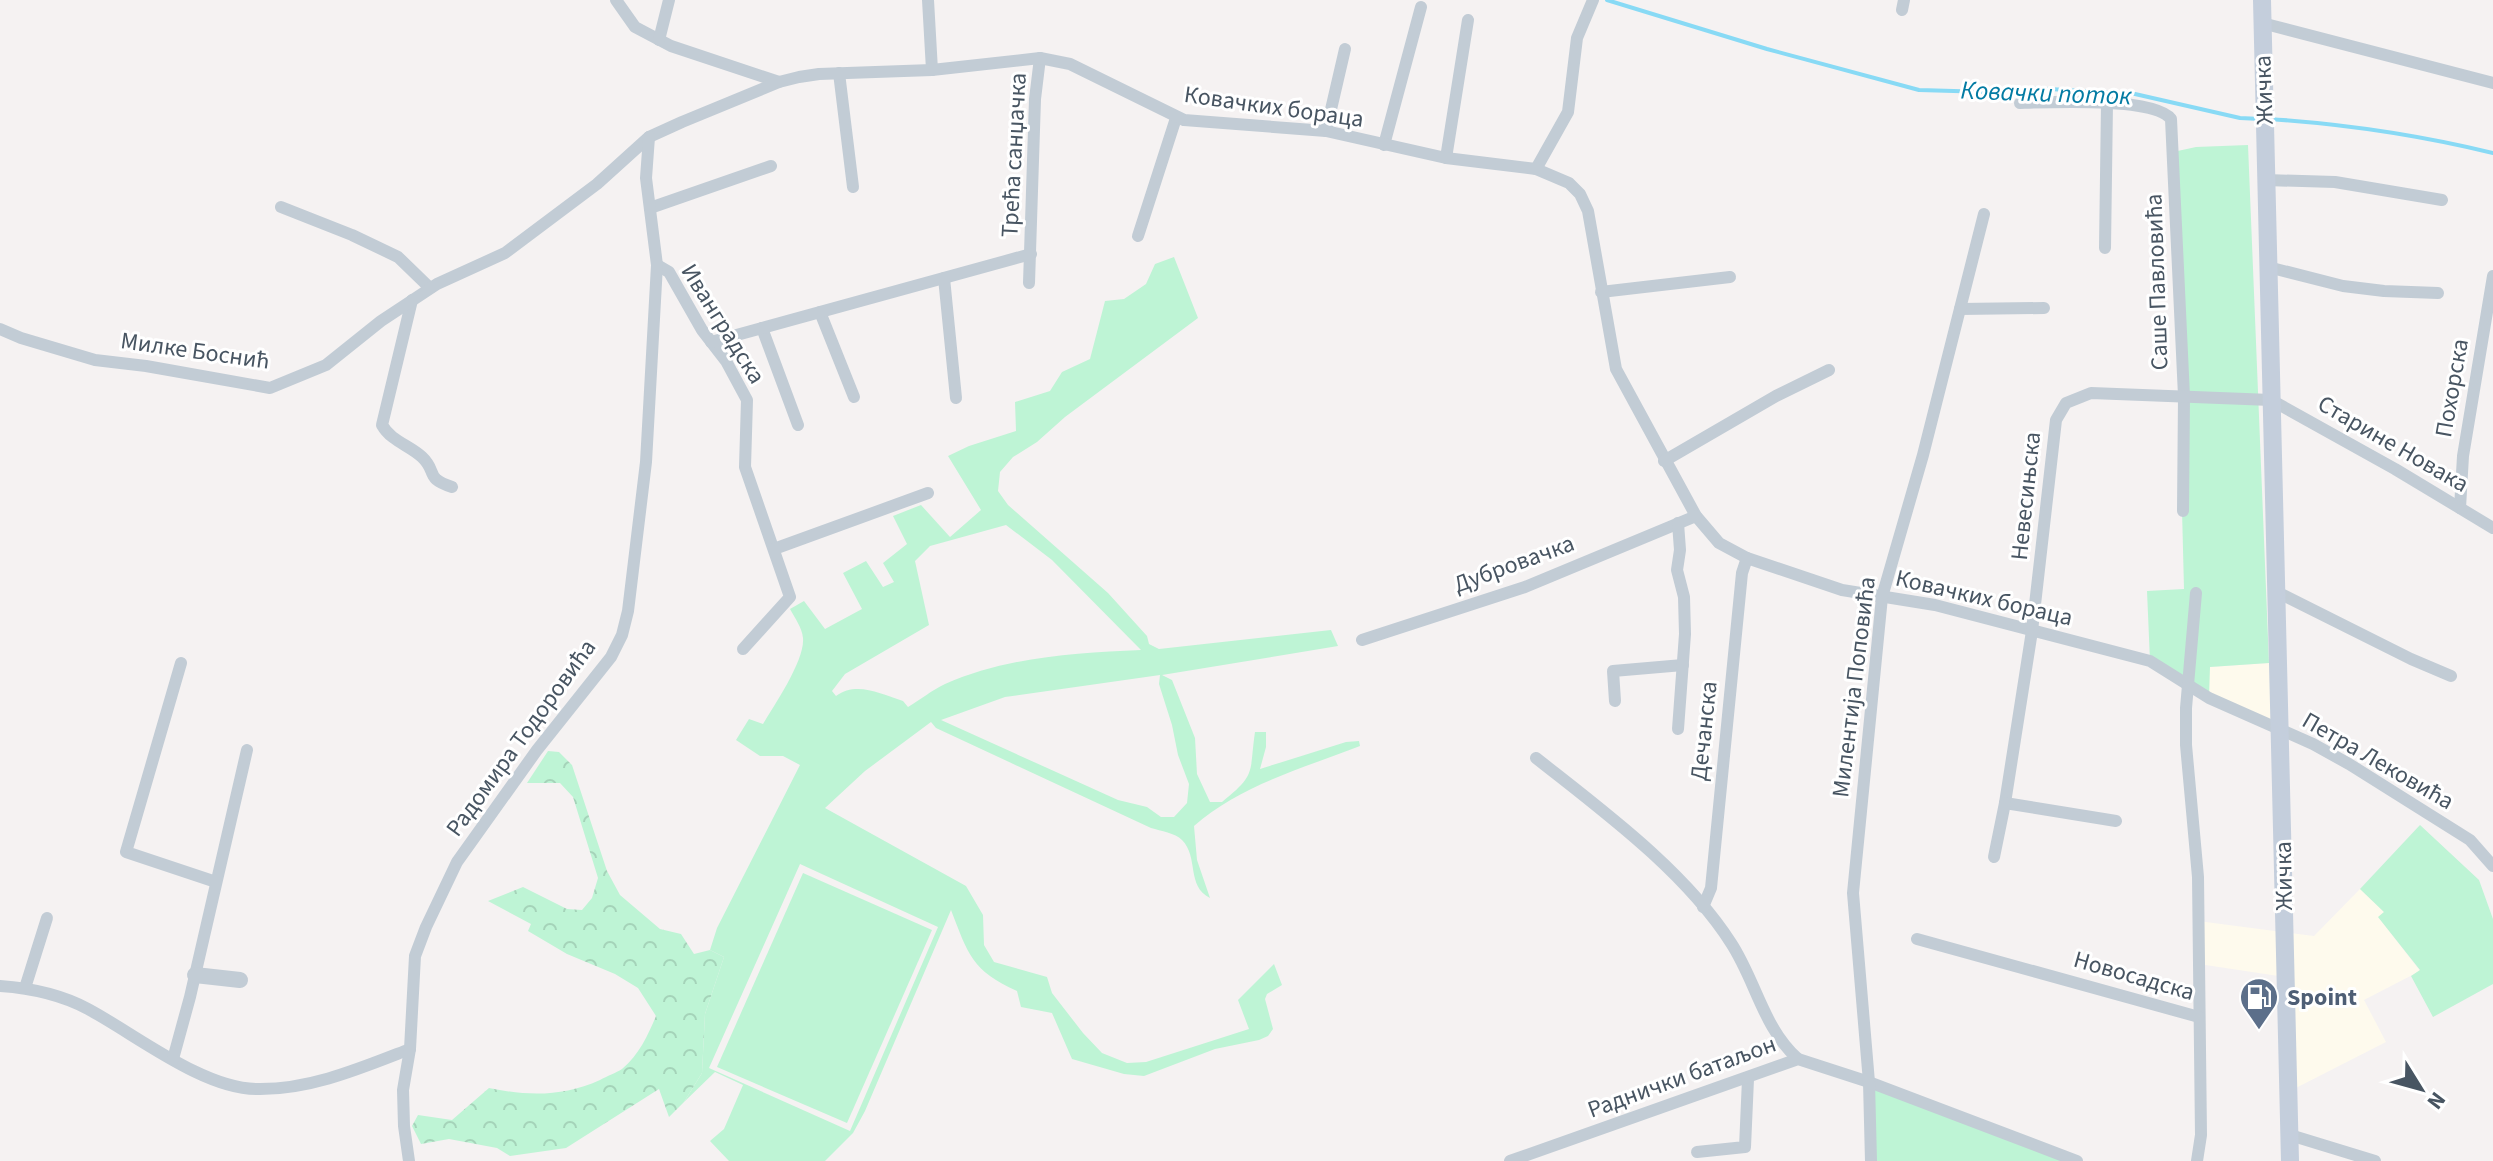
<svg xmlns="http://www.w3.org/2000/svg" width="2493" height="1161" font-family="'Source Sans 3',sans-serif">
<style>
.commercial{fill:#fefaed}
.green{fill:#bef4d5;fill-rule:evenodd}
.forest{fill:url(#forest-crowns)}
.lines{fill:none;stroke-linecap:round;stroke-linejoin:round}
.stream{stroke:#88daf5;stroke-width:4}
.minor{stroke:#c2ccd5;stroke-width:12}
.tertiary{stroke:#c2ccd5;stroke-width:16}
.secondary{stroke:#c4cedc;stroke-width:18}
.labels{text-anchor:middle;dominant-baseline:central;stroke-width:6;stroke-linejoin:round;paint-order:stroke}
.street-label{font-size:24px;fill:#485562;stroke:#fff}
.service-label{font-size:24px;font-weight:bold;fill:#4e5e75;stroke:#fff;text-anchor:start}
.water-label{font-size:26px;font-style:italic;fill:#037ba3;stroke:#fff}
</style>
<defs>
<pattern id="forest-crowns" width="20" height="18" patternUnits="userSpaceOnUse" patternTransform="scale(2)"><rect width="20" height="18" fill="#bef4d5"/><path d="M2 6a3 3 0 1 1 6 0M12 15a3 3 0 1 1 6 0" fill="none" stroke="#a5d3b9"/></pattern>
</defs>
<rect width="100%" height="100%" fill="#f5f2f2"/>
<g class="commercial">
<path d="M2269,663L2272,727L2209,698V667Z"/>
<path d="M2360,889L2384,912L2379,918L2420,971L2364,1000L2386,1042L2288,1092L2285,977L2199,964L2198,921L2314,936Z"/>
</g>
<g class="green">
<path d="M2248,145L2269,663L2210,667L2209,698L2150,661L2147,591L2184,589L2173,152L2196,147Z"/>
<path d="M1174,257L1198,318L1065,417L1037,442L1013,457L1000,472L998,491L1008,505L1108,593L1147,636L1149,644L1159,649L1331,630L1338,646L1162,675L1172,680L1195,738L1197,774L1210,802H1222C1257,774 1249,773 1255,732H1266V747L1260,769L1346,742L1359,741L1360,746C1304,768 1240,785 1194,826L1197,860L1210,898C1186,886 1199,857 1182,840C1175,833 1161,831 1151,828L936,728L931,722L865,771L825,808L966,886L983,915L984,945L994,962L1047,977L1052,993L1083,1033L1102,1053L1127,1063L1146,1062L1249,1029L1238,1000L1274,964L1282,985L1267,994L1265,999L1273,1029L1268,1036L1259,1040L1215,1049L1144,1076L1124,1074L1072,1059L1052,1013L1021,1007L1017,991C972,971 968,954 951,910L865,1111L853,1133L825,1161H729L710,1141L724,1129L743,1085L715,1072L684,1102L702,1073L705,1014L724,957L710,950L717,928L800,765L783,756H760L736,740L749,719L763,724C775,704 805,660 803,638C802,628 795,618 790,609L804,601L825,629L862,609L843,573L866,561L883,587L894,582L883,563L907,544L893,516L921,505L950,537L981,510L948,456L969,446L1016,431L1015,402L1050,391L1062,372L1090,359L1105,301L1124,299L1146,284L1155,264ZM1006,525L1052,560L1141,650C1074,653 1006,657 945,684C932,690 920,700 908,707L903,701C880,694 857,681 836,696L832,691L845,674L929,625L915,561L930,546ZM1160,675L1159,684L1172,725L1178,755L1189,784L1187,803L1174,817H1161L1147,807L1118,800L941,720L1005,697ZM800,864L938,927L850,1131L709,1068Z"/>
<path d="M2420,825L2479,880L2493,919V984L2433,1017L2411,976L2420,970L2378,917L2384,912L2360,889Z"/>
<path d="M803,873L932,930L847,1123L717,1067Z"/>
<path d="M1869,1082L2071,1161H1871Z"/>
</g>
<path class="forest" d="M548,751L559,752L572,765L607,871L620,895L660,929L681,934L694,954L710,950L724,957L705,1014L702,1073L684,1102L669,1117L659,1089L566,1148L510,1156L497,1148L449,1139L421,1144L412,1126L418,1115L452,1120L489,1088C528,1096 562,1097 600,1080C607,1076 616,1073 622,1069C639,1055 648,1035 656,1016L638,988L615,974L567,954L528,931L531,924L488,901L523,887L567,909L582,910L592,898L598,878L573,797L560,783H527Z"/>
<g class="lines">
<g class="stream">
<path d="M1607,0L1767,49L1919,90L1988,92L2031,88L2135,94L2240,118L2261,119"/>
<path d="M2269,119C2345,124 2419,135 2493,153"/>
</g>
<g class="minor">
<path d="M616,0L635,27L671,46L779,82"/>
<path d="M928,0L932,70"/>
<path d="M1902,10L1904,0"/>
<path d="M2262,23L2493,83"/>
<path d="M659,40L669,0"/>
<path d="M839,73L853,187"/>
<path d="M2020,103C2049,102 2154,97 2171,119L2184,396L2183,511"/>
<path d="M1326,131L1345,49"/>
<path d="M1384,145L1421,7"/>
<path d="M1446,158L1468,20"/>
<path d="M1536,169L1568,112L1577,38L1593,0"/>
<path d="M2266,180L2335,182L2442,200"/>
<path d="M281,207L352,235L398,257L430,288"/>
<path d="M650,208L771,166"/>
<path d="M1138,236L1176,118"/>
<path d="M2105,248L2107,103"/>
<path d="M657,265L669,272L702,330L726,361L747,400L745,467L790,597L743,649"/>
<path d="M2268,267L2343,286L2384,291L2438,293"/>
<path d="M944,278L956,398"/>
<path d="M1029,283L1035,99L1040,58"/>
<path d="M1601,292L1730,277"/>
<path d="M412,300L382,425C391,441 409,445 422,457C438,472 424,478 452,487"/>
<path d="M1960,309L2044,308"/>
<path d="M820,312L854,397"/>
<path d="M762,328L798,425"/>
<path d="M0,329L21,338L95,360L146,366L270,388L326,365L381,321L437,284L505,253L597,184L649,137L682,122L779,82L799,77L819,74L932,70L1040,58L1070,64L1184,120L1326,131L1446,158L1536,169L1569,183L1580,194L1588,211L1616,369L1696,516L1719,543L1747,558L1842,590L1935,605L2150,661L2209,698L2313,744L2349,764L2470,840L2493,866"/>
<path d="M711,342L1031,254"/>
<path d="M1664,461L1776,396L1829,370"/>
<path d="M2460,508L2463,456L2493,276"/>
<path d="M774,549L928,493"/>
<path d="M2277,592L2411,659L2451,676"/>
<path d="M2196,593L2186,708V745L2198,877L2201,1135L2197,1161"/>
<path d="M1362,640L1525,587L1696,516"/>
<path d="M181,663L126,852L216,882"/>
<path d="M1615,701L1613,671L1683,665"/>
<path d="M1678,729L1685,634L1684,597L1677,570L1680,550L1678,523"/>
<path d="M1536,758C1603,811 1685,871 1731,943C1756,981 1763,1028 1798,1059"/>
<path d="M2116,821L2005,803L2032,631L2056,420L2066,403L2091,393L2271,400L2395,469L2493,528"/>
<path d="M1994,857L2005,803"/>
<path d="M1703,907L1711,888L1742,573L1747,558"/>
<path d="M1917,939L2199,1017"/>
<path d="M0,986C29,988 62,995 88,1009C135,1034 203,1089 257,1089C310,1090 361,1068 410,1049"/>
<path d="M25,988L47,918"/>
<path d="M173,1059L190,997L247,750"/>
<path d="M2290,1135L2375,1161"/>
<path d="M1697,1152L1745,1147L1748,1079"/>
<path d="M409,1161L404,1126L403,1090L410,1049L415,956L426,927L457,862L537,750L611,657L622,635L628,611L646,462L657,265L646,178L649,137"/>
<path d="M1510,1161L1798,1059L1869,1082L2077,1161"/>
<path d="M1871,1161L1869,1082L1853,893L1882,597L1923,455L1984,214"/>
</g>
<path class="tertiary" d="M195,975L240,980"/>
<path class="secondary" d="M2262,0L2290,1161"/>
</g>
<defs>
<symbol id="fuel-pin" viewBox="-11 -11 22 30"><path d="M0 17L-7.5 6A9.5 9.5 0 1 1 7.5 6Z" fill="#5c6f8a" stroke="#fff"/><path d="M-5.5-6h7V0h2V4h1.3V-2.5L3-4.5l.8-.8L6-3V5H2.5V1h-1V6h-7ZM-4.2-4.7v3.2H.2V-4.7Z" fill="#fff"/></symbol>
</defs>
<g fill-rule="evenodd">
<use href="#fuel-pin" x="2237" y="975" width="44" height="60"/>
</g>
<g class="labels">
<g class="street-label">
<text transform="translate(2264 90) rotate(-92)">Жичка</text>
<text transform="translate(1274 107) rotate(8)">Ковачких бораца</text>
<text transform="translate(1014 155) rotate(-87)">Трећа санџачка</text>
<text transform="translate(2157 282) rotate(-92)">Саше Павловића</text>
<text transform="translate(723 324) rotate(58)">Иванградска</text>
<text transform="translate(195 351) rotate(8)">Милке Боснић</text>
<text transform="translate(2452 388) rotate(-80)">Похорска</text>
<text transform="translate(2393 444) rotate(30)">Старине Новака</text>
<text transform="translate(2026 496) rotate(-84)">Невесињска</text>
<text transform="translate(1514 564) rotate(-20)">Дубровачка</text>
<text transform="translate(1984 598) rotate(13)">Ковачких бораца</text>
<text transform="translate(1854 687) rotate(-83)">Милентија Поповића</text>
<text transform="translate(1704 731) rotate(-84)">Дечанска</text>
<text transform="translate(521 738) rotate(-54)">Радомира Тодоровића</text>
<text transform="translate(2378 761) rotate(30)">Петра Лековића</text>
<text transform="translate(2284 876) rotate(-91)">Жичка</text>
<text transform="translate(2134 976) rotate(16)">Новосадска</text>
<text transform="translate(1682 1077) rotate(-20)">Раднички батаљон</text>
</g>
<g class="service-label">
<text x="2287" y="997">Spoint</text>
</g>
<g class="water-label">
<text transform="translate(2046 93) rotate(2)">Ковачки поток</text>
</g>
</g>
<g transform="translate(2421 1089) rotate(127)" stroke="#ffffff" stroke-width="6" paint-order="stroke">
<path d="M0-6L14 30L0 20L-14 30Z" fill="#485562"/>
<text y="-12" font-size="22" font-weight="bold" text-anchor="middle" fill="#485562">N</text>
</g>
</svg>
